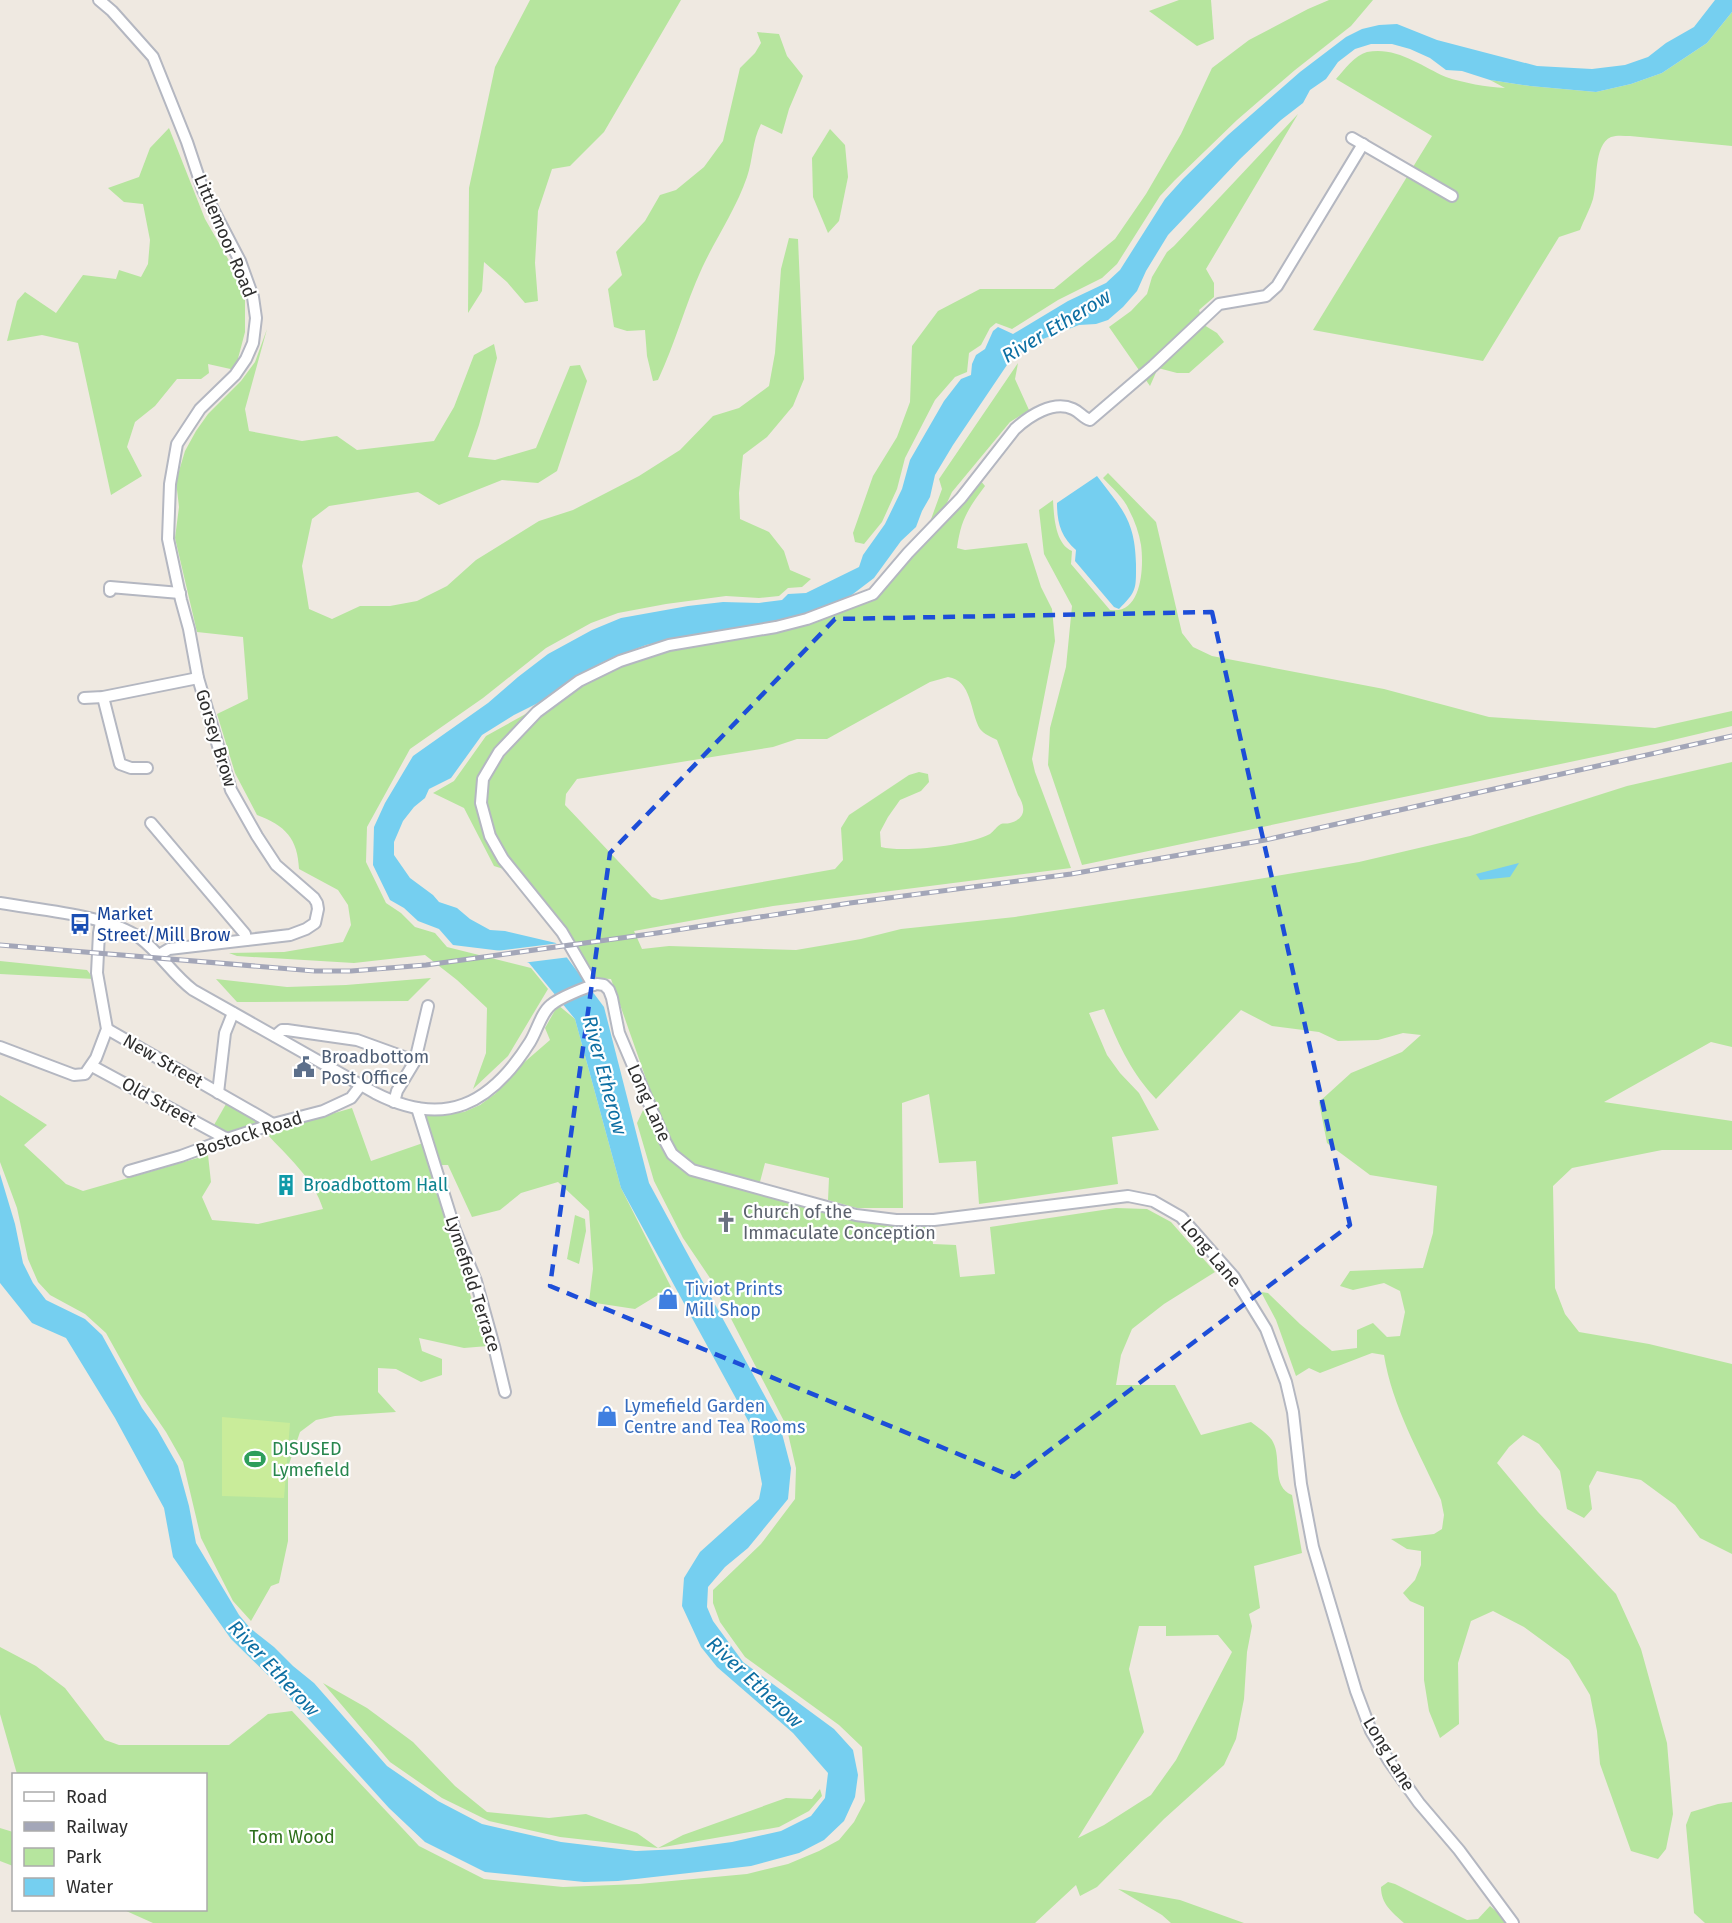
<svg xmlns="http://www.w3.org/2000/svg" width="1732" height="1923" font-family="'Fira Sans',sans-serif">
<style>
.green{fill:#b6e59e;fill-rule:evenodd}
.pitch{fill:#c9ec9a}
.water{fill:#75cff0}
.pier{fill:#efe9e1}
.lines{fill:none;stroke-linecap:round;stroke-linejoin:round}
.minor-casing{stroke:#b4b7c1;stroke-width:14}
.minor{stroke:#fff;stroke-width:10}
.rail-casing{stroke:#a3a6b8;stroke-width:5}
.rail{stroke:#fff;stroke-width:3;stroke-dasharray:9;stroke-linecap:butt}
.marked{fill:none;stroke:#1d4ed8;stroke-width:4.5;stroke-dasharray:12 8;stroke-linejoin:round}
.labels{text-anchor:middle;dominant-baseline:central;stroke-width:4.5;stroke-linejoin:round;paint-order:stroke}
.street-label{font-size:18px;fill:#2e2e2e;stroke:#fff}
.transit-label{font-size:18px;fill:#164399;stroke:#fff;text-anchor:start}
.service-label{font-size:18px;fill:#4e5e75;stroke:#fff;text-anchor:start}
.culture-label{font-size:18px;fill:#0d838f;stroke:#fff;text-anchor:start}
.worship-label{font-size:18px;fill:#5b616d;stroke:#fff;text-anchor:start}
.shop-label{font-size:18px;fill:#366cbe;stroke:#fff;text-anchor:start}
.leisure-label{font-size:18px;fill:#27864d;stroke:#fff;text-anchor:start}
.park-label{font-size:18px;fill:#2c6e1b;stroke:#fff}
.water-label{font-size:20px;font-style:italic;fill:#0d6fa3;stroke:#fff}
</style>
<rect width="100%" height="100%" fill="#efe9e1"/>
<g class="green">
<path d="M530,0H681L604,132L570,166L552,169L538,211L535,263L538,301L525,303L507,282L484,262L482,291L468,313L469,188L495,67Z"/>
<path d="M1179,0H1211L1214,39L1197,46L1149,11Z"/>
<path d="M1329,0H1373L1351,26L1295,70L1237,120L1175,180L1160,196L1117,264L1102,278L1058,300L1012,329L996,323L990,328L981,345L969,353L967,372L955,377L935,400L905,458L897,489L882,522L864,544L855,542L853,533L873,476L897,437L910,402L912,346L938,311L980,289H1054L1115,239L1146,194L1181,134L1212,68L1249,40L1308,9Z"/>
<path d="M1732,12V146L1630,136C1624,136 1617,135 1611,137C1593,145 1598,182 1593,199C1590,209 1584,220 1580,230L1559,237L1483,361L1313,330L1432,136L1336,79C1344,70 1355,55 1367,52C1396,46 1421,66 1446,77C1463,83 1487,87 1505,88L1490,80L1530,86L1596,92L1631,84L1662,73L1707,43Z"/>
<path d="M757,32L779,34L787,56L803,76L789,109L782,134L761,124C752,141 753,160 747,177C736,209 716,238 702,268C685,305 675,344 658,380L653,381L647,356L645,330L627,331L614,327L608,289L622,275L616,252L645,221L660,195L676,190L704,167L723,141L740,68L755,53L761,43Z"/>
<path d="M1298,114L1206,269L1214,283V297L1199,310L1204,325L1217,333L1224,342L1189,373H1177L1158,368L1150,386L1109,327L1131,311L1147,294L1152,277L1167,252L1174,246Z"/>
<path d="M169,128L205,219L231,264L245,298V332L235,370L208,364L209,373L201,379H177L155,406L135,422L127,447L142,476L111,495L78,343L42,335L7,341L17,301L25,292L56,313L83,275L116,279L119,270L141,277L148,264L150,240L143,204L124,202L108,188L139,177L150,148Z"/>
<path d="M830,129L845,145L848,177L839,221L828,233L813,197L812,158Z"/>
<path d="M789,238L798,239L804,379L793,406L767,437L743,455L739,493L740,519L769,532L784,551L790,570L811,579L802,587L788,588L779,596L759,598L726,596L666,604L618,613L591,623L546,648L483,698L410,749L367,827L366,862L386,903L401,913L415,927L435,933L447,947L531,968L548,989L508,1056L473,1089L486,1053L487,1008L457,980L425,955L354,963L237,956L229,953L284,952L343,942L351,925L348,905L338,890L299,869C298,839 285,825 257,815L235,773L217,714L248,699L243,637L197,632L175,538L179,507L176,481L185,451L196,431L208,414L241,381L255,362L267,329L245,409L249,431L302,441L337,436L357,450L434,441L454,407L474,355L494,344L497,358L479,425L468,457L495,460L536,448L570,366L580,365L587,381L557,471L538,483L502,480L439,505L418,492L329,506L312,519L302,566L309,609L332,619L360,606H390L417,601L447,586L476,560L539,521L573,510L639,476L680,450L713,416L739,408L769,386L775,353L781,269Z"/>
<path d="M1018,363L1015,379L1029,410L1010,422L952,492L946,505L930,522L942,489L939,479Z"/>
<path d="M1108,473L1156,522L1182,633L1193,647L1212,656L1384,689L1489,717L1655,728L1732,711V726L1660,743L1082,865L1048,765L1050,728L1066,667L1072,606L1044,554L1039,510L1053,500C1054,516 1055,544 1072,551L1071,564L1110,610C1142,615 1144,567 1141,545C1139,533 1135,521 1129,510C1124,498 1112,488 1103,478Z"/>
<path d="M980,480L985,486C968,509 961,519 957,548L965,550L1027,543L1041,587L1052,609L1055,641L1032,759L1035,772L1071,868L773,906L634,931L642,949L669,946L796,950L861,939L901,929L1015,917L1205,888L1359,862L1470,836L1627,786L1732,762V1047L1711,1042L1604,1102L1732,1121V1150H1662L1572,1168L1553,1186L1555,1288L1565,1314L1579,1332L1649,1344L1732,1364V1554L1700,1538L1675,1505L1641,1480L1597,1471L1589,1486L1592,1509L1584,1518L1567,1509L1560,1471L1539,1444L1523,1435L1509,1447L1497,1463L1538,1512L1616,1594L1641,1649L1667,1743L1673,1814L1666,1849L1658,1859L1631,1851L1600,1764L1597,1731L1590,1695L1569,1660L1524,1627L1493,1611L1471,1621L1458,1663L1459,1724L1440,1738L1429,1711L1424,1680V1607L1410,1601L1403,1593L1415,1580L1421,1565V1551L1407,1549L1391,1539L1434,1534L1442,1529L1444,1515L1441,1500C1420,1454 1392,1406 1384,1355L1372,1353L1320,1373L1309,1368L1296,1376L1276,1320L1261,1292L1268,1293L1300,1324L1332,1351L1357,1348V1330L1373,1323L1387,1337L1400,1336L1405,1312L1400,1291L1384,1283L1353,1290L1340,1286L1350,1271L1423,1268L1433,1233L1437,1186L1370,1175L1327,1143L1319,1102L1351,1073L1402,1052L1421,1035L1403,1033L1378,1040L1338,1041L1319,1032L1272,1026L1241,1010L1156,1099C1130,1071 1118,1043 1104,1009L1089,1013L1107,1055L1120,1073L1139,1093L1159,1130L1112,1137L1118,1184L979,1204L976,1161L939,1163L929,1094L902,1103L903,1208H857L828,1200L829,1178L765,1163L757,1193L879,1225L932,1226L933,1244L956,1245L960,1277L995,1274L990,1227L1116,1208L1147,1209L1171,1222L1215,1272L1164,1304L1132,1329L1121,1355L1116,1385H1175L1201,1435L1251,1422C1257,1427 1270,1435 1273,1442C1282,1458 1271,1487 1292,1495L1302,1553L1254,1566L1260,1608L1249,1614L1252,1626L1247,1652L1244,1699L1236,1739L1224,1765L1164,1819L1097,1887L1080,1896L1076,1885L1035,1923H153L124,1910H206V1774H17L0,1714V1647L36,1666L65,1688L105,1740L119,1745H229L268,1714L292,1711L419,1846L484,1879L563,1887L639,1884L747,1874L788,1864L819,1851L839,1840L854,1822L865,1801L862,1747L839,1725L745,1657L720,1622L713,1603V1590L761,1544L795,1499L796,1468L786,1425L710,1278L683,1238L654,1181L637,1123L651,1093L611,979L592,978L516,873L494,866L464,808L433,793L454,781L486,736L531,711L493,752L491,772L541,713L581,683L620,664L671,648L875,597L915,552L954,513ZM948,677C972,680 970,712 980,729C984,734 991,737 997,740L1018,795C1026,807 1026,819 1010,823C1007,824 1003,823 1001,824C997,826 994,831 990,834C970,845 904,853 881,847L880,832L888,817L900,800L921,791L929,782L928,774L919,772L909,775L849,815L841,828L843,860L835,869L661,900L652,897L565,805L566,794L577,779L773,747L797,739H827L930,682ZM1139,1626H1166V1636L1218,1635L1232,1652L1176,1760L1151,1795L1104,1825L1078,1838L1144,1732L1129,1669Z"/>
<path d="M0,961L87,970L94,979L0,974Z"/>
<path d="M431,978L408,1001L237,1002L216,979L287,987L346,985Z"/>
<path d="M558,1005L575,1019L621,1188L671,1287L635,1309L589,1302L593,1269L589,1211L558,1182L521,1193L500,1210L472,1217L448,1165H440L424,1121L425,1116L464,1112L480,1105L495,1094L520,1066L550,1040L545,1028Z"/>
<path d="M0,1095L47,1125L24,1145L66,1184L83,1191L208,1155L211,1182L202,1197L212,1220L258,1224L323,1209C314,1179 287,1156 266,1133L352,1108L371,1161L423,1143L451,1239L488,1346L464,1348L419,1338L422,1351L442,1359V1375L421,1382L396,1369L378,1368V1392L396,1412L335,1416L316,1420L300,1432L288,1467V1541L279,1583L271,1586L251,1621L233,1601L201,1538L183,1462L166,1432L140,1394L106,1333L85,1314L50,1295L38,1282L28,1259L17,1208L0,1162Z"/>
<path d="M226,1104L258,1121V1123L227,1132L214,1125Z"/>
<path d="M575,1215L585,1219L586,1231L579,1264L567,1259Z"/>
<path d="M323,1683L367,1708L413,1742L455,1786L487,1812L549,1818L586,1814L637,1833L658,1848L683,1835L786,1798L812,1799L820,1789L822,1796L809,1811L779,1827L658,1848L560,1837L489,1821L442,1798L390,1762Z"/>
<path d="M1732,1802V1923H1705L1694,1913L1686,1825L1691,1812L1718,1804Z"/>
<path d="M0,1828L13,1832V1866L0,1861Z"/>
<path d="M1388,1882L1395,1884L1467,1920L1478,1919L1490,1906L1498,1913L1505,1923H1404C1392,1912 1381,1904 1381,1887Z"/>
<path d="M1118,1889L1180,1900L1244,1923H1171L1162,1915Z"/>
</g>
<path class="pitch" d="M222,1417L290,1423L284,1498L222,1496Z"/>
<g class="water">
<path d="M1715,0H1732V12L1707,43L1662,73L1631,84L1596,92L1530,86L1490,80L1462,71L1446,70L1430,58L1410,49L1392,44H1371L1355,49L1338,62L1326,79L1310,90L1303,103L1281,120L1240,159L1168,235L1146,271L1137,291L1123,307L1108,320L1096,324L1079,325L1043,339L1011,359L953,445L935,475L930,497L922,511L916,527L901,541L874,578L836,607L778,623L698,635L646,645L603,662L570,680L540,702L514,715L482,735L451,778L429,789L425,798L414,807L403,821L394,842V855L410,878L433,895L439,902L457,908L470,919L490,930L505,931L556,943L604,1007L649,1183L779,1422L791,1468L788,1499L748,1548L725,1567L708,1587L707,1607L713,1621L743,1662L834,1729L853,1750L858,1775L855,1797L844,1821L824,1840L799,1853L751,1866L618,1881L584,1882L485,1872L425,1842L389,1808L273,1680L231,1639L173,1557L164,1508L115,1418L66,1338L32,1323L0,1283V1174L15,1224L23,1263L33,1283L46,1300L85,1319L102,1335L142,1408L157,1429L178,1466L189,1506L196,1543L239,1615L250,1628L274,1647L293,1666L314,1683L387,1766L438,1801L482,1824L561,1842L636,1851L681,1849L732,1842L781,1831L811,1816L825,1798L828,1773L793,1733L717,1667L701,1647L682,1606L684,1578L700,1552L759,1499L762,1484L751,1426L621,1188L575,1019L529,963L502,951L453,945L439,929L418,921L404,908L390,900L373,865L374,827L385,803L413,756L488,703L518,677L548,654L592,630L621,618L688,606L723,602L759,603L782,600L788,594L806,593L859,567L863,555L885,524L902,489L910,460L944,401L961,379L971,375L972,364L976,355L985,349L993,331L998,327L1013,334L1068,301L1106,283L1120,270L1165,199L1183,179L1228,135L1300,72L1346,37L1362,29L1379,25L1397,24L1437,40L1537,66L1592,69L1625,65L1648,57L1666,43L1694,27Z"/>
<path d="M1097,476C1122,509 1135,520 1136,564C1136,589 1137,591 1119,609L1114,607L1075,561L1076,550C1061,537 1057,523 1057,503Z"/>
<path d="M1519,863L1510,877L1480,880L1476,874Z"/>
</g>
<path class="pier" d="M560,943L570,957L522,963L501,954L489,952Z"/>
<g class="lines">
<defs>
<g id="minor">
<path d="M99,0L112,11L153,57L187,142L203,190L240,261L253,297L256,318L253,343L246,359L235,375L200,409L177,444L170,484L168,539L181,600L189,629L198,678L231,790L257,836L276,865L314,898L317,903L318,909L315,923L306,929L290,935L169,949L159,955"/>
<path d="M1352,138L1452,196"/>
<path d="M110,591V587L180,593"/>
<path d="M103,697L120,764L131,768H147"/>
<path d="M84,698L103,697L198,678"/>
<path d="M151,823L245,934L246,940"/>
<path d="M0,903C39,910 108,915 140,938C160,953 173,975 193,990L375,1093C445,1129 491,1104 530,1042C537,1031 541,1013 551,1005C559,998 586,987 597,984L604,985L609,990L612,998L619,1033L665,1141L672,1154L692,1170L856,1215L896,1220H934L1128,1196L1153,1201L1181,1217L1234,1277L1266,1329L1286,1382L1293,1412L1301,1484L1313,1547L1356,1691L1371,1731L1389,1761L1419,1803L1459,1850L1513,1923"/>
<path d="M593,985L562,932L503,859L490,836L481,803L483,779L499,752L537,712L579,681L620,661L669,645L776,627L807,619L873,594L908,553L961,498L1015,429C1029,416 1053,400 1073,409C1080,412 1083,418 1090,420L1153,366L1219,304L1266,296L1277,286L1363,144"/>
<path d="M107,1029L273,1124"/>
<path d="M275,1036L282,1030H287L357,1040L415,1061"/>
<path d="M0,1047L74,1075L85,1074L96,1058L107,1029L97,973L99,933L101,922"/>
<path d="M92,1066L227,1139"/>
<path d="M218,1093L225,1033L233,1013"/>
<path d="M394,1102L397,1091L415,1061L428,1006"/>
<path d="M417,1108L455,1230L476,1281L494,1346L505,1392"/>
<path d="M129,1171L181,1156L227,1139L273,1124L323,1111L351,1098L361,1085"/>
</g>
</defs>
<use href="#minor" class="minor-casing"/>
<use href="#minor" class="minor"/>
<defs>
<path id="rail" d="M0,945L315,971H351L426,965L657,933L850,903L1071,874L1265,840L1732,736"/>
</defs>
<use href="#rail" class="rail-casing"/>
<use href="#rail" class="rail"/>
</g>
<path class="marked" d="M1212,612L1350,1225L1014,1477L550,1286L610,853L835,619Z"/>
<defs>
<symbol id="bus-bare" viewBox="-9 -9 18 18"><path d="M-5-6H5V4H4V6H2V4H-2V6H-4V4H-5ZM-3.5-4V0h7V-4ZM-3.5 1.2v1.5H-2V1.2ZM2 1.2v1.5H3.5V1.2Z" fill="#1a4fb4" stroke="#fff" stroke-width="2.5" paint-order="stroke"/></symbol>
<symbol id="civic-bare" viewBox="-9 -9 18 18"><path d="M-.6-6.5H3V-4.5H.6V-3L4-1V1h2V6H-6V1h2V-1L-.6-3ZM-1.2 2.5V6h2.4V2.5Z" fill="#5c6f8a" stroke="#fff" stroke-width="2.5" paint-order="stroke"/></symbol>
<symbol id="building-bare" viewBox="-9 -9 18 18"><path d="M-4-6H4V6H1V3H-1V6H-4ZM-2.5-4.3h1.7v1.8h-1.7ZM.8-4.3h1.7v1.8H.8ZM-2.5-1h1.7V.8h-1.7ZM.8-1h1.7V.8H.8Z" fill="#0f9aa8" stroke="#fff" stroke-width="2.5" paint-order="stroke"/></symbol>
<symbol id="church-bare" viewBox="-9 -9 18 18"><path d="M-1.2-6h2.4v3.5h3.3v2.4h-3.3V6h-2.4V-.1h-3.3v-2.4h3.3Z" fill="#6b7280" stroke="#fff" stroke-width="2.5" paint-order="stroke"/></symbol>
<symbol id="shop-bare" viewBox="-9 -9 18 18"><path d="M-5-2.5h2.3a2.7 3.5 0 0 1 5.4 0H5L5.5 6h-11ZM-1.5-2.5h3a1.5 2.3 0 0 0-3 0Z" fill="#3f7fe0" stroke="#fff" stroke-width="2.5" paint-order="stroke"/></symbol>
<symbol id="stadium-bare" viewBox="-9 -9 18 18"><path d="M0-5a6.5 5 0 1 0 0 10a6.5 5 0 1 0 0-10ZM-3.5-1.8h7v3.6h-7Z" fill="#2e9e5b" stroke="#fff" stroke-width="2.5" paint-order="stroke"/></symbol>
</defs>
<g fill-rule="evenodd">
<use href="#bus-bare" x="65" y="909" width="30" height="30"/>
<use href="#civic-bare" x="289" y="1052" width="30" height="30"/>
<use href="#building-bare" x="271" y="1170" width="30" height="30"/>
<use href="#church-bare" x="711" y="1207" width="30" height="30"/>
<use href="#shop-bare" x="653" y="1284" width="30" height="30"/>
<use href="#shop-bare" x="592" y="1401" width="30" height="30"/>
<use href="#stadium-bare" x="240" y="1444" width="30" height="30"/>
</g>
<g class="labels">
<g class="street-label">
<text transform="translate(225 236) rotate(67)">Littlemoor Road</text>
<text transform="translate(216 738) rotate(73)">Gorsey Brow</text>
<text transform="translate(163 1061) rotate(30)">New Street</text>
<text transform="translate(159 1102) rotate(29)">Old Street</text>
<text transform="translate(649 1103) rotate(66)">Long Lane</text>
<text transform="translate(249 1134) rotate(-18)">Bostock Road</text>
<text transform="translate(1211 1253) rotate(50)">Long Lane</text>
<text transform="translate(473 1284) rotate(72)">Lymefield Terrace</text>
<text transform="translate(1389 1754) rotate(59)">Long Lane</text>
</g>
<g class="transit-label">
<text x="97" y="914">Market<tspan x="97" dy="21">Street/Mill Brow</tspan></text>
</g>
<g class="service-label">
<text x="321" y="1057">Broadbottom<tspan x="321" dy="21">Post Office</tspan></text>
</g>
<g class="culture-label">
<text x="303" y="1185">Broadbottom Hall</text>
</g>
<g class="worship-label">
<text x="743" y="1212">Church of the<tspan x="743" dy="21">Immaculate Conception</tspan></text>
</g>
<g class="shop-label">
<text x="685" y="1289">Tiviot Prints<tspan x="685" dy="21">Mill Shop</tspan></text>
<text x="624" y="1406">Lymefield Garden<tspan x="624" dy="21">Centre and Tea Rooms</tspan></text>
</g>
<g class="leisure-label">
<text x="272" y="1449">DISUSED<tspan x="272" dy="21">Lymefield</tspan></text>
</g>
<g class="park-label">
<text x="292" y="1837">Tom Wood</text>
</g>
<g class="water-label">
<text transform="translate(1056 326) rotate(-31)">River Etherow</text>
<text transform="translate(605 1075) rotate(75)">River Etherow</text>
<text transform="translate(274 1668) rotate(47)">River Etherow</text>
<text transform="translate(755 1682) rotate(43)">River Etherow</text>
</g>
</g>
<rect x="12" y="1773" width="195" height="138" fill="#ffffff" stroke="#ababab" stroke-width="1.5"/>
<rect x="24" y="1792" width="30" height="9" fill="#ffffff" stroke="#ababab" stroke-width="1.5"/>
<text x="66" y="1803" font-size="18" fill="#2e2e2e">Road</text>
<rect x="24" y="1822" width="30" height="9" fill="#a3a6b8" stroke="#ababab" stroke-width="1.5"/>
<text x="66" y="1833" font-size="18" fill="#2e2e2e">Railway</text>
<rect x="24" y="1848" width="30" height="18" fill="#b6e59e" stroke="#ababab" stroke-width="1.5"/>
<text x="66" y="1863" font-size="18" fill="#2e2e2e">Park</text>
<rect x="24" y="1878" width="30" height="18" fill="#75cff0" stroke="#ababab" stroke-width="1.5"/>
<text x="66" y="1893" font-size="18" fill="#2e2e2e">Water</text>
</svg>
